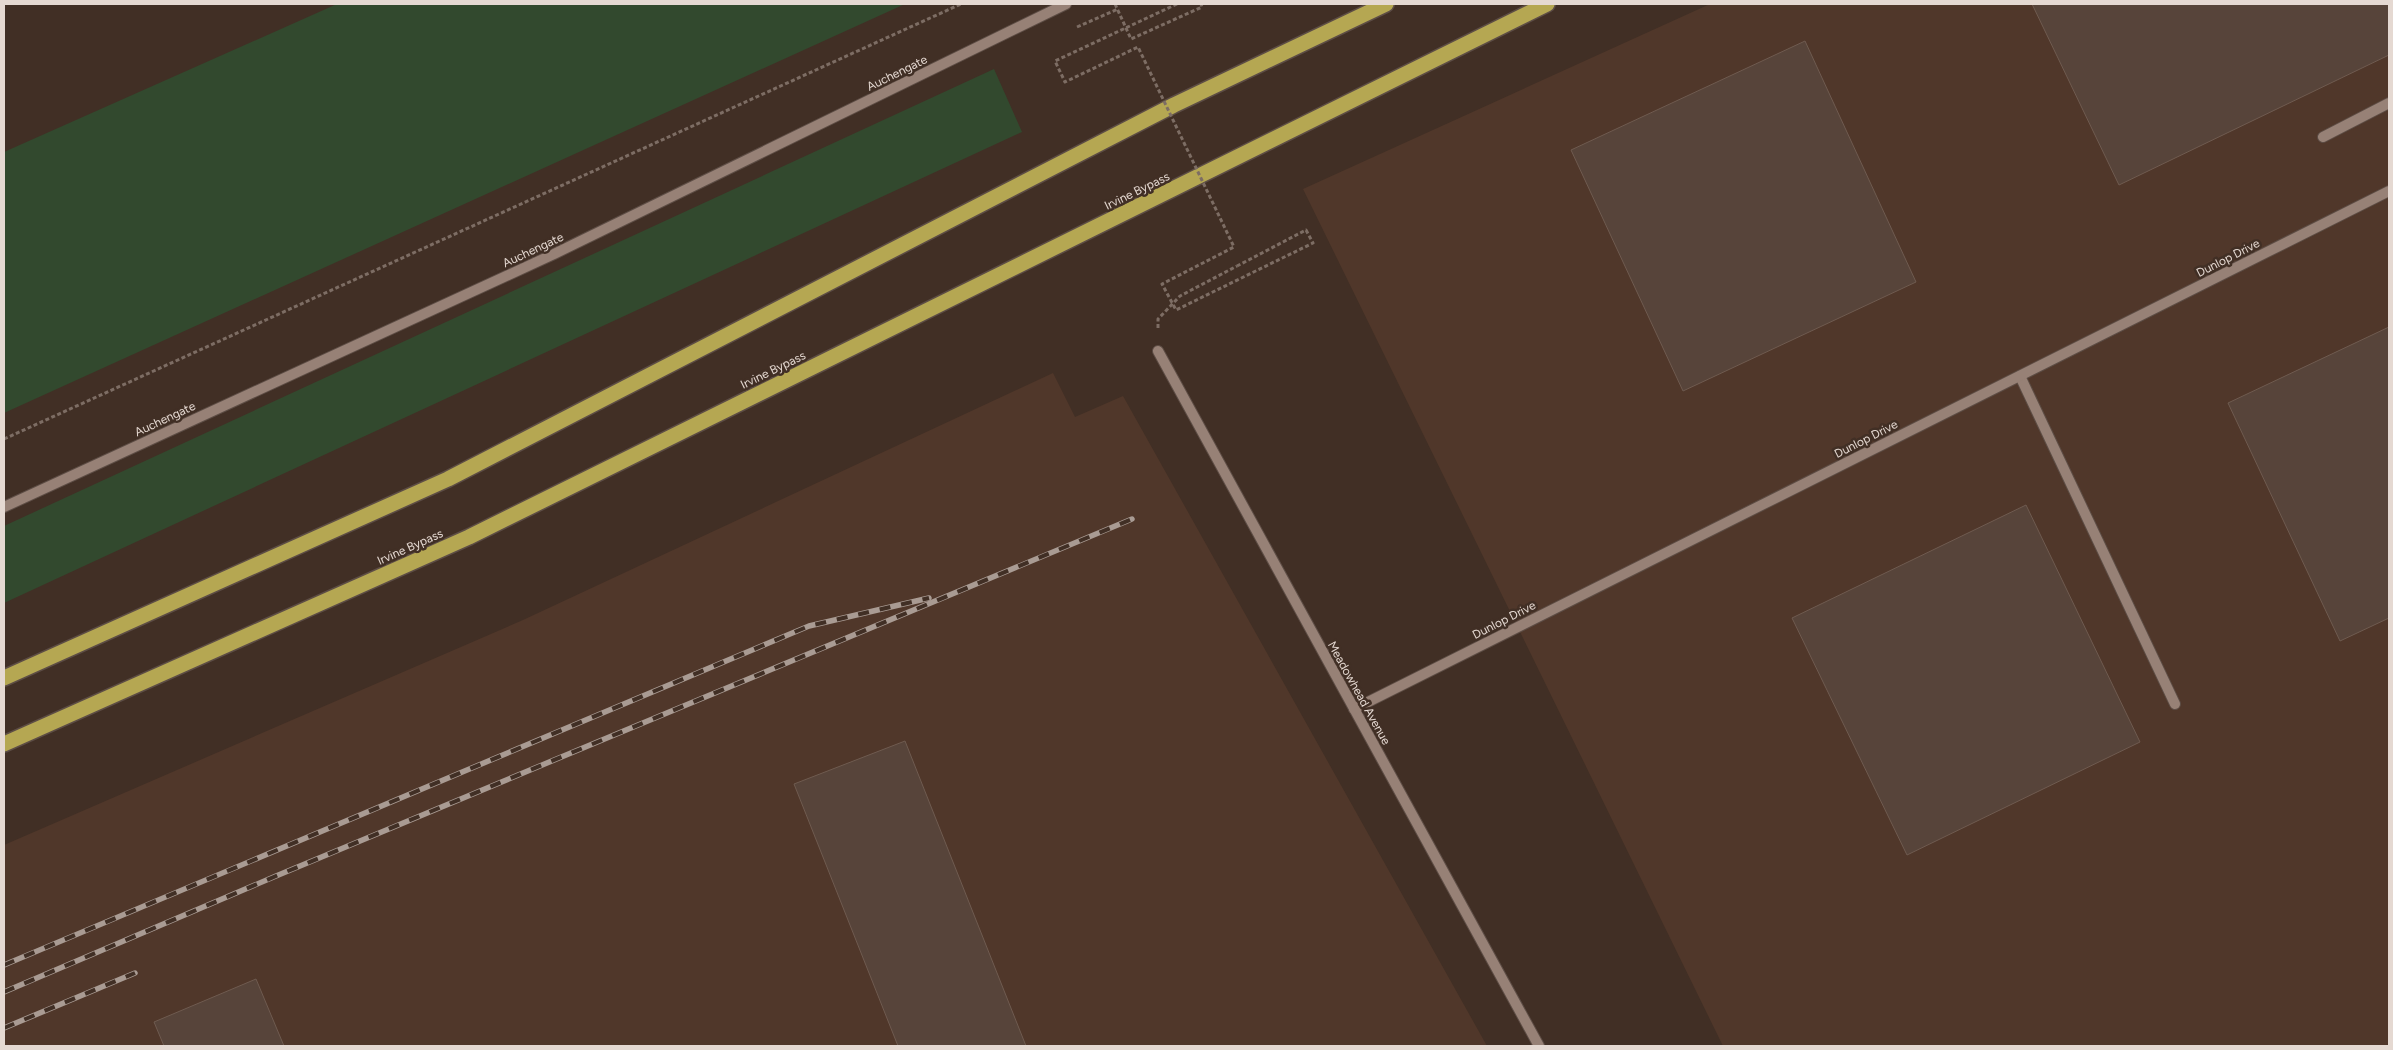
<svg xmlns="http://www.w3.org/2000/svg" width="2393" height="1050" font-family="Figtree,sans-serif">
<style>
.built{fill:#50372a}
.green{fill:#32492e}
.building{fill:#57443a;stroke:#6f5b50}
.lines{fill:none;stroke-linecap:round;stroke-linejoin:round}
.lane-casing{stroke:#5d4d45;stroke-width:12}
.street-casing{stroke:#5d4d45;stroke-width:12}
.highway-casing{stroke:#5d4d45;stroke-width:18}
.path{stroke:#7d6d64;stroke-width:3;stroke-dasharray:4 2.5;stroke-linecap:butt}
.lane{stroke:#978176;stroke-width:10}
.street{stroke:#978176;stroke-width:10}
.highway{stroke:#b5a752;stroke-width:15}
.rail-casing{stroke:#a99b93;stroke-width:5.5}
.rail{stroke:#412f25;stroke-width:4;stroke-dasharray:11;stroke-linecap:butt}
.path-bridge{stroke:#7d6d64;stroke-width:3;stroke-dasharray:4 2.5;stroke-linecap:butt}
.labels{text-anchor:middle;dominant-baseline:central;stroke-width:5;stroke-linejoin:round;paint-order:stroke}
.street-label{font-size:12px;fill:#e5d9d2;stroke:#412f25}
</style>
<rect width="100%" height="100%" fill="#412f25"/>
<g class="built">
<path d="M1710,4H2389V1046H1723L1303,189Z"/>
<path d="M1053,373L1075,417L1123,396L1487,1046H4V845L523,620Z"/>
</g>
<g class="green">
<path d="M337,4H905L4,413V152Z"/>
<path d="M994,69L1022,132L4,603V526Z"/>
</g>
<g class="building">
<path d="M2032,4H2389V55L2119,185Z"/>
<path d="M1805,41L1916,282L1683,391L1571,150Z"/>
<path d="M2389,327V618L2340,641L2228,403Z"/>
<path d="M2026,505L2140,742L1907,855L1792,618Z"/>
<path d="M905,741L1026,1046H898L794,784Z"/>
<path d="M256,979L284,1046H164L154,1022Z"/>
</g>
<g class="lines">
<defs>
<g id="lane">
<path d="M2323,137L2389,103"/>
<path d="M2020,376L2175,704"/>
</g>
<g id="street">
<path d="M1158,351L1539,1046"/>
<path d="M4,507L554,254L1066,4"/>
<path d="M1354,709L2389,191"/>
</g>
<g id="highway">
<path d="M4,678L448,479L1174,105L1386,4"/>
<path d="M4,744L469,537L1547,4"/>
</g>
</defs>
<use href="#lane" class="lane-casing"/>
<use href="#street" class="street-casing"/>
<use href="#highway" class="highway-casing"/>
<g class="path">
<path d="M1115,4L1131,39L1202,7L1201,4"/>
<path d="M1077,27L1118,9"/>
<path d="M1158,328V319L1180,296L1237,266"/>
<path d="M4,439L961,4"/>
</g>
<use href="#lane" class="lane"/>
<use href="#street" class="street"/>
<use href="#highway" class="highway"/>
<defs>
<g id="rail">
<path d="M4,965L809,626L929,598"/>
<path d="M4,992L276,876L1132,519"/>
<path d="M4,1028L135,973"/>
</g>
</defs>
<use href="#rail" class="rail-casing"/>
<use href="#rail" class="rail"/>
<path class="path-bridge" d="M1177,4L1055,61L1065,82L1138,47L1234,247L1162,284L1176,310L1313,243L1306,230L1237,266"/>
</g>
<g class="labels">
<g class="street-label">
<text transform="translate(897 73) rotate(-26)">Auchengate</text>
<text transform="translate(1137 191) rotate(-26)">Irvine Bypass</text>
<text transform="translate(533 250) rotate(-25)">Auchengate</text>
<text transform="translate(2228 258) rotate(-27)">Dunlop Drive</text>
<text transform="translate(773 370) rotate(-26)">Irvine Bypass</text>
<text transform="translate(165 419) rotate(-25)">Auchengate</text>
<text transform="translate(1866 439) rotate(-27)">Dunlop Drive</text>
<text transform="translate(410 547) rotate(-24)">Irvine Bypass</text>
<text transform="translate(1504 620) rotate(-27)">Dunlop Drive</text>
<text transform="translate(1359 693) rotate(61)">Meadowhead Avenue</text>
</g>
</g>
<rect width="2393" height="1050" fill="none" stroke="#e5d9d2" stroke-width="10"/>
</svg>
